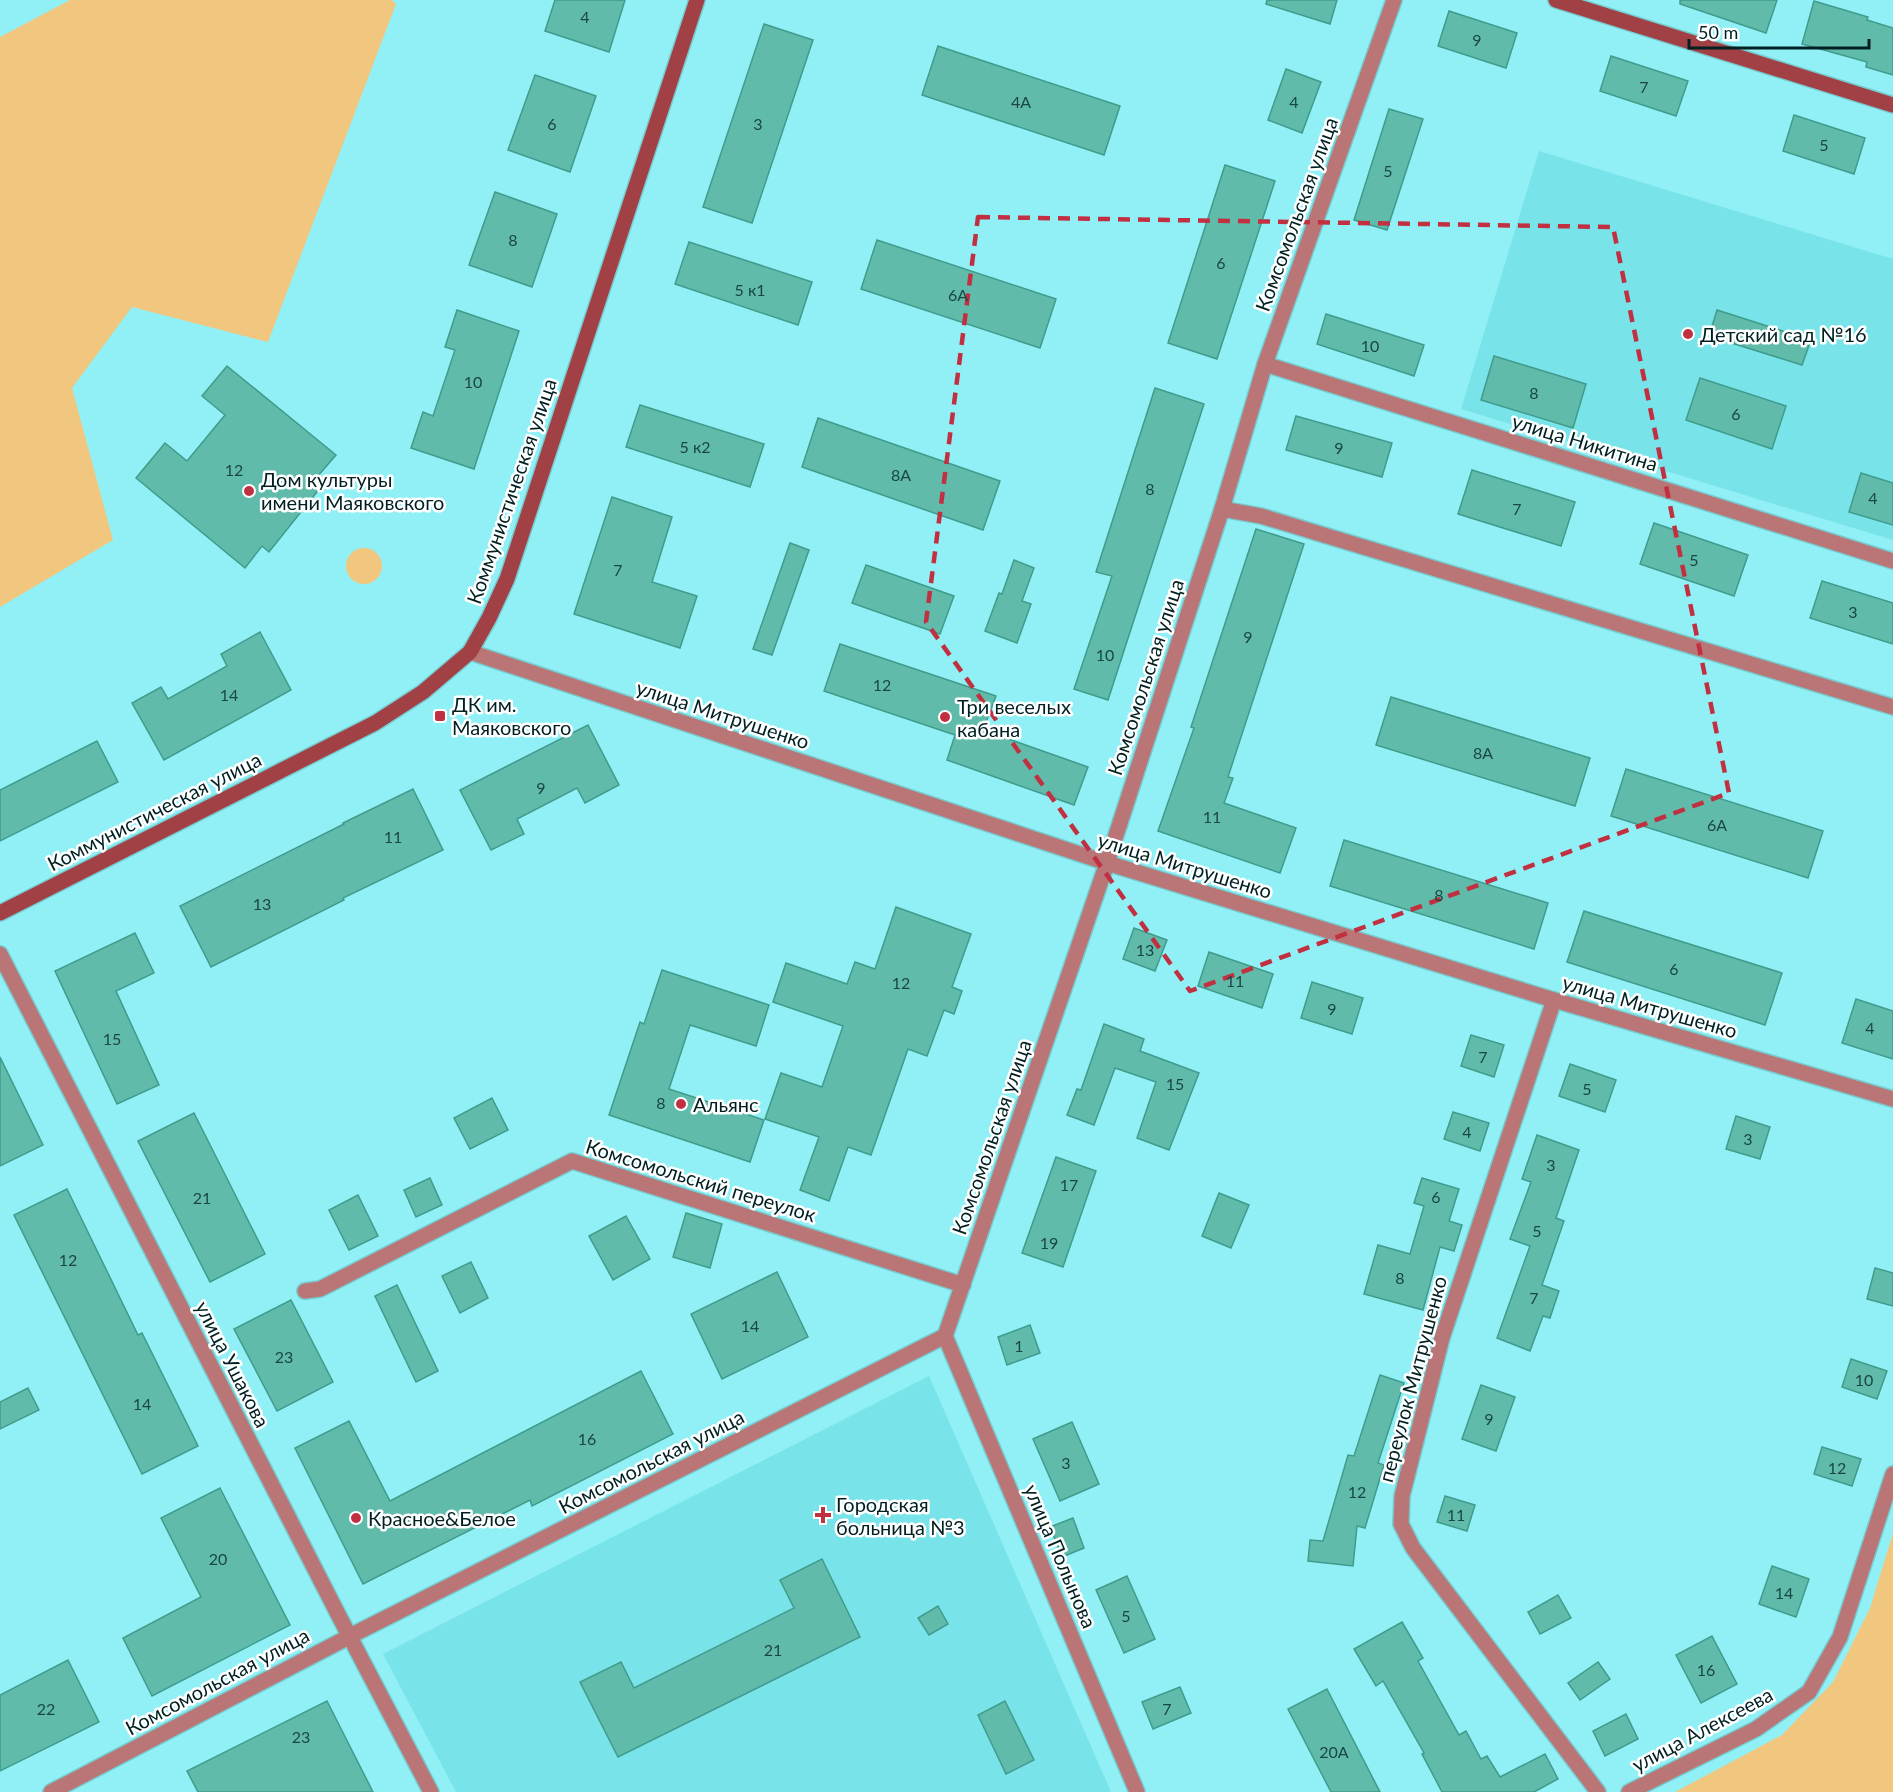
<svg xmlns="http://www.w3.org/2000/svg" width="1893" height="1792" font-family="Lato,sans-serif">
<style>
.built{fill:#78e3e9}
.green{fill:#f1c67f}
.building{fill:#61bbaa;stroke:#3f9c8c;stroke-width:1.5}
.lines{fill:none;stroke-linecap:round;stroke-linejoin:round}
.minor-casing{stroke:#77cbcf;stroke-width:18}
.tertiary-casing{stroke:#77cbcf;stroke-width:18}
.secondary-casing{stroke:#77cbcf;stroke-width:18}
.minor{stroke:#ba7676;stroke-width:15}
.tertiary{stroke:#ba7676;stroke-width:15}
.secondary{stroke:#a14045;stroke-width:15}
.marked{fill:none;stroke:#c13041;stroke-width:4.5;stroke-dasharray:12 8;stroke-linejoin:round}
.poi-dot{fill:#c13041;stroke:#fff;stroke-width:2}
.labels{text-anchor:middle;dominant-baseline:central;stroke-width:5;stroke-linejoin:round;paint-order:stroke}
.number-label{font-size:16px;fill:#194744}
.street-label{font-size:20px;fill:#012022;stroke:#fff}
.poi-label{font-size:20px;fill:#012022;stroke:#fff;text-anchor:start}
</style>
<rect width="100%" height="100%" fill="#91f0f5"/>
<g class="built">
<path d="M1539,151L1893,259V540L1461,409Z"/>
<path d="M929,1376L1111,1792H456L383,1654Z"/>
</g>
<g class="green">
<path d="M70,0H392L396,4L268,342L132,307L72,388L113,540L0,607V37Z"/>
<circle cx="364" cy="566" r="18"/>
<path d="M1893,1533V1792H1675L1782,1735L1833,1682L1870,1608Z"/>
</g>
<g class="building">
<path d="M555,0H625L609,52L545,31Z"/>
<path d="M1267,0H1337L1330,24L1266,4Z"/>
<path d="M1680,0H1777L1766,33L1680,4Z"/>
<path d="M1814,1L1868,17L1867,20L1893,28V75L1866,67L1867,62L1802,44Z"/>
<path d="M1449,11L1517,33L1506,68L1438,46Z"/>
<path d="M764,24L813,40L752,223L703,207Z"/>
<path d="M938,46L1120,106L1104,155L922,95Z"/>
<path d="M1611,56L1688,81L1676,116L1600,91Z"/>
<path d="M1286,69L1321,82L1302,133L1268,120Z"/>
<path d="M535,75L596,96L570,172L508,150Z"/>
<path d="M1389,109L1423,119L1387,230L1354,220Z"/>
<path d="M1794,115L1865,138L1854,174L1783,151Z"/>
<path d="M1225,165L1275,181L1217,359L1168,343Z"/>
<path d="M495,192L557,214L532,287L469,265Z"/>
<path d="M877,240L1056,299L1040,348L861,289Z"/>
<path d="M689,242L812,282L798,325L675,284Z"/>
<path d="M457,310L519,331L474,469L411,448L423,412L433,416L455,350L445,347Z"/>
<path d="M1717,310L1811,340L1802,365L1709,336Z"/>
<path d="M1326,314L1424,345L1414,376L1317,344Z"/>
<path d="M1494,356L1586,384L1573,428L1481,400Z"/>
<path d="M227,366L336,455L317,477L324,483L269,552L262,546L245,568L136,478L165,443L187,461L225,415L202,396Z"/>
<path d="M1700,378L1786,406L1772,449L1686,420Z"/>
<path d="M1155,388L1204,404L1108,700L1074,689L1112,576L1096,572Z"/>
<path d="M640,405L764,444L750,487L626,447Z"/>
<path d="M1296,416L1392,443L1382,477L1286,450Z"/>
<path d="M818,418L1000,481L983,530L802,467Z"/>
<path d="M1472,470L1575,502L1561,546L1458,514Z"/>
<path d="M1861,473L1893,483V525L1849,512Z"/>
<path d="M612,497L672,517L652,582L697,596L680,648L574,614Z"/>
<path d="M1654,523L1748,555L1734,596L1640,564Z"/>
<path d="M1256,529L1304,544L1228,777L1233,778L1224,803L1296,828L1280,873L1158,831L1194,728L1191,727Z"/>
<path d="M790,543L809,550L772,655L753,649Z"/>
<path d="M1014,560L1034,568L1022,601L1031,604L1017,643L985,631L999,593L1002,594Z"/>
<path d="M866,565L954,596L940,634L852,603Z"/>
<path d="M1822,581L1893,603V644L1810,618Z"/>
<path d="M260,632L291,690L164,760L132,703L161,687L168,699L227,666L221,654Z"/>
<path d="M840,644L996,696L983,730L1088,767L1074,805L947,760L955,735L824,691Z"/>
<path d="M1391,697L1590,758L1575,806L1376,745Z"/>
<path d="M588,725L619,785L585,803L577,788L517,819L524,834L491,850L460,790Z"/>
<path d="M97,741L118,782L0,841V790Z"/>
<path d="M1626,769L1823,831L1808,878L1611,816Z"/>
<path d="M413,789L443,850L343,898L344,900L211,967L180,906L344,824L343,823Z"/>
<path d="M1344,840L1548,903L1534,949L1330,886Z"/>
<path d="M896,907L971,934L952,987L962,991L954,1014L944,1010L927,1056L908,1049L871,1155L848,1147L829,1201L800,1190L819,1137L765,1119L781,1073L822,1087L843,1026L773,1002L786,963L847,984L855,962L875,969Z"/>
<path d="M1584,911L1782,973L1765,1025L1567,962Z"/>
<path d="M1134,928L1167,940L1155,971L1123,959Z"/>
<path d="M135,933L154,973L116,991L159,1085L117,1104L55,971Z"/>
<path d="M1209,952L1273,974L1262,1008L1198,986Z"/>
<path d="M662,970L769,1005L756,1046L690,1025L669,1089L764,1120L750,1162L609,1115L640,1022L644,1024Z"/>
<path d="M1312,982L1363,998L1352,1034L1301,1018Z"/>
<path d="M1856,999L1893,1011V1059L1842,1043Z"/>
<path d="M1104,1024L1144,1039L1140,1051L1199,1073L1169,1150L1137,1138L1156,1082L1115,1068L1094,1125L1067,1115L1077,1089L1081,1090Z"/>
<path d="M1471,1035L1504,1045L1494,1077L1461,1066Z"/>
<path d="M0,1057L43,1145L0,1166Z"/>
<path d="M1570,1064L1616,1080L1605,1112L1559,1096Z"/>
<path d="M492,1098L508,1130L470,1149L454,1118Z"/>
<path d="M1453,1112L1489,1123L1480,1151L1444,1139Z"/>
<path d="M194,1113L265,1254L210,1282L138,1141Z"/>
<path d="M1736,1116L1770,1127L1760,1159L1726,1149Z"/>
<path d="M1537,1135L1579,1150L1556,1218L1564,1221L1542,1285L1559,1291L1550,1318L1543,1316L1530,1351L1497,1338L1530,1246L1510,1239L1531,1182L1522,1179Z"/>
<path d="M1056,1157L1096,1171L1063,1267L1022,1253Z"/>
<path d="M430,1178L442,1205L416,1217L404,1190Z"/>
<path d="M1422,1178L1459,1189L1449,1221L1462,1225L1454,1251L1440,1247L1423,1310L1364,1294L1378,1245L1410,1254L1424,1206L1414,1203Z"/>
<path d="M67,1189L138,1335L142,1333L198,1446L142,1474L14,1215Z"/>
<path d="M1219,1193L1249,1205L1231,1248L1202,1236Z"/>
<path d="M358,1195L378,1236L349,1250L329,1210Z"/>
<path d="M686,1213L722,1224L710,1268L673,1257Z"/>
<path d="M626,1216L650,1259L613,1280L589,1236Z"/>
<path d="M471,1262L488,1298L460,1313L442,1276Z"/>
<path d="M1875,1268L1893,1273V1306L1867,1299Z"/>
<path d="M777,1272L808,1337L722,1379L691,1314Z"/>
<path d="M397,1285L438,1371L416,1382L375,1296Z"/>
<path d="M291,1300L333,1382L277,1411L234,1329Z"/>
<path d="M1030,1325L1040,1353L1007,1365L998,1337Z"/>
<path d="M1851,1359L1887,1371L1877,1399L1842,1387Z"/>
<path d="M641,1371L673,1434L532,1506L530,1500L363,1584L295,1448L349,1421L390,1501Z"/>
<path d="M1380,1375L1404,1383L1378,1463L1384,1465L1365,1528L1357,1526L1353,1566L1308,1561L1310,1540L1323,1541L1348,1455L1354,1456Z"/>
<path d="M1481,1385L1515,1397L1496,1451L1462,1439Z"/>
<path d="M28,1388L39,1410L0,1429V1402Z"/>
<path d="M1072,1422L1099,1484L1060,1501L1033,1439Z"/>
<path d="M1822,1447L1861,1459L1852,1486L1814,1474Z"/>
<path d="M220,1488L290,1625L152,1696L123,1638L201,1597L161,1518Z"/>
<path d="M1445,1496L1475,1505L1467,1531L1437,1522Z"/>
<path d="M1073,1518L1084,1548L1062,1557L1050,1527Z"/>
<path d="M822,1559L860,1637L618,1757L580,1682L621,1662L634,1688L794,1608L780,1580Z"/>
<path d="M1772,1566L1809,1579L1796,1617L1759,1604Z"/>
<path d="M1127,1576L1155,1639L1124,1653L1096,1590Z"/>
<path d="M1558,1595L1571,1618L1540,1634L1528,1612Z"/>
<path d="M938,1606L948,1624L929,1635L918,1618Z"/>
<path d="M1402,1622L1423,1658L1418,1661L1459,1735L1466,1731L1481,1759L1487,1756L1500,1777L1545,1754L1558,1779L1534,1792H1442L1422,1754L1424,1753L1383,1681L1376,1686L1354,1649Z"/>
<path d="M1712,1636L1737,1684L1701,1703L1676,1655Z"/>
<path d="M68,1660L99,1722L0,1771V1695Z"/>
<path d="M1598,1662L1610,1679L1580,1700L1568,1683Z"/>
<path d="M1180,1687L1191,1713L1153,1729L1142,1702Z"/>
<path d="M1327,1689L1380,1792H1331L1288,1709Z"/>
<path d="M327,1701L373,1792H198L187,1771Z"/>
<path d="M1005,1701L1034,1760L1006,1774L978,1715Z"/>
<path d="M1626,1714L1638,1739L1605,1756L1593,1731Z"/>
</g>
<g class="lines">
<defs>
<g id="minor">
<path d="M1265,364L1893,561"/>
<path d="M1222,509L1261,516L1893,707"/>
<path d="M0,954L340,1618L431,1792"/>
<path d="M1554,1000L1442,1338L1402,1496L1401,1524L1413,1548L1598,1792"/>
<path d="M305,1291L320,1289L572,1161L963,1285"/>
<path d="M945,1336L1137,1792"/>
<path d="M51,1792L362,1630L945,1336L1107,863L1222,509L1265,364L1394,0"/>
<path d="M1629,1792L1756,1729L1809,1692L1840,1637L1893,1474"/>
</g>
<path id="tertiary" d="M470,652L1107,863L1554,1000L1893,1099"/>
<g id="secondary">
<path d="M1556,0L1893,105"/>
<path d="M0,913L375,723L423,692L470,652L489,618L507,579L697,0"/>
</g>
</defs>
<use href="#minor" class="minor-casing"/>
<use href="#tertiary" class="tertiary-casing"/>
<use href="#secondary" class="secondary-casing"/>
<use href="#minor" class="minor"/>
<use href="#tertiary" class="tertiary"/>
<use href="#secondary" class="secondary"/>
</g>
<path class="marked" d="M978,217L1613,227L1729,793L1190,991L926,622Z"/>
<g class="poi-dot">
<circle cx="1688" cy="334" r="6"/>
<circle cx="249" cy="491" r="6"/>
<rect x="434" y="710" width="12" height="12" rx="3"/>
<circle cx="945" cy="717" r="6"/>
<circle cx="681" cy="1104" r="6"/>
<path d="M820 1506h6v6h6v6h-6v6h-6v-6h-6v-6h6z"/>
<circle cx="356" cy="1518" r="6"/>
</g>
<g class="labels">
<g class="number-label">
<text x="585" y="16">4</text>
<text x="1477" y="39">9</text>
<text x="1644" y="86">7</text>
<text x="1021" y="101">4А</text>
<text x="1294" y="101">4</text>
<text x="552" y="123">6</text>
<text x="758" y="123">3</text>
<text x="1824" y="144">5</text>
<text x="1388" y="170">5</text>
<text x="513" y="239">8</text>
<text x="1221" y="262">6</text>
<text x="750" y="289">5 к1</text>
<text x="958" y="294">6А</text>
<text x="1370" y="345">10</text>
<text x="473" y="381">10</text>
<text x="1534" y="392">8</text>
<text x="1736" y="413">6</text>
<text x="695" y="446">5 к2</text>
<text x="1339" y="447">9</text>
<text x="234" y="469">12</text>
<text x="901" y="474">8А</text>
<text x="1150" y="488">8</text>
<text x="1873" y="497">4</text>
<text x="1517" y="508">7</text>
<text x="1694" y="559">5</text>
<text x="618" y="569">7</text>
<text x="1853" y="611">3</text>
<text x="1248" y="636">9</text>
<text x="1105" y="654">10</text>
<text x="882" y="684">12</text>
<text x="229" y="694">14</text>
<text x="1483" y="752">8А</text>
<text x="541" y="787">9</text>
<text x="1212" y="816">11</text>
<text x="1717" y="824">6А</text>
<text x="393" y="836">11</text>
<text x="1439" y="894">8</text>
<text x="262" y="903">13</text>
<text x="1145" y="949">13</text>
<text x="1674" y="968">6</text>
<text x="1235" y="980">11</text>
<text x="901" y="982">12</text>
<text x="1332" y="1008">9</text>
<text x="1870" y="1027">4</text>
<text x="112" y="1038">15</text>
<text x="1483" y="1056">7</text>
<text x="1175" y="1083">15</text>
<text x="1587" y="1088">5</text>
<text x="661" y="1102">8</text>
<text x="1467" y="1131">4</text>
<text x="1748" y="1138">3</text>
<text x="1551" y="1164">3</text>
<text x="1069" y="1184">17</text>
<text x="1436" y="1196">6</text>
<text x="202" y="1197">21</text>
<text x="1537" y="1230">5</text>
<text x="1049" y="1242">19</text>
<text x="68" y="1259">12</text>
<text x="1400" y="1277">8</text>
<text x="1534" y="1297">7</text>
<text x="750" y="1325">14</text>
<text x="1019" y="1345">1</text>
<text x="284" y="1356">23</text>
<text x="1864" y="1379">10</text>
<text x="142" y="1403">14</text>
<text x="1489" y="1418">9</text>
<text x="587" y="1438">16</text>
<text x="1066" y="1462">3</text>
<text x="1837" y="1467">12</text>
<text x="1357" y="1491">12</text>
<text x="1456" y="1514">11</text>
<text x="218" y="1558">20</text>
<text x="1784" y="1592">14</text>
<text x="1126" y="1615">5</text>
<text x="773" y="1649">21</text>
<text x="1706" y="1669">16</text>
<text x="46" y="1708">22</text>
<text x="1167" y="1708">7</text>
<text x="301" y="1736">23</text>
<text x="1334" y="1751">20А</text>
</g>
<g class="street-label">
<text transform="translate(1296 214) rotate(-70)">Комсомольская улица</text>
<text transform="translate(1585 442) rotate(17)">улица Никитина</text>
<text transform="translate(511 491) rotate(-71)">Коммунистическая улица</text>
<text transform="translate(1145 677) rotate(-72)">Комсомольская улица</text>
<text transform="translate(723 714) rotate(18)">улица Митрушенко</text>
<text transform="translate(154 811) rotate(-27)">Коммунистическая улица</text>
<text transform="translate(1185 865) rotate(17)">улица Митрушенко</text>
<text transform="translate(1650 1006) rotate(16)">улица Митрушенко</text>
<text transform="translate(991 1137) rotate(-71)">Комсомольская улица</text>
<text transform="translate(701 1180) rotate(17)">Комсомольский переулок</text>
<text transform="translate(233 1364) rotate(63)">улица Ушакова</text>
<text transform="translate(1412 1379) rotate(-75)">переулок Митрушенко</text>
<text transform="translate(651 1461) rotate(-27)">Комсомольская улица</text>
<text transform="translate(1061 1556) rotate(67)">улица Полынова</text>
<text transform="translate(217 1681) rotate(-28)">Комсомольская улица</text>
<text transform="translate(1702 1729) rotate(-28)">улица Алексеева</text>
</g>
<g class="poi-label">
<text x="1700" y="334">Детский сад №16</text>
<text x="261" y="479">Дом культуры<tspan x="261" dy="23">имени Маяковского</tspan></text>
<text x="452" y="704">ДК им.<tspan x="452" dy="23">Маяковского</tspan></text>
<text x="957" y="706">Три веселых<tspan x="957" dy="23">кабана</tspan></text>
<text x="693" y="1104">Альянс</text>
<text x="836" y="1504">Городская<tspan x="836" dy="23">больница №3</tspan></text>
<text x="368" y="1518">Красное&amp;Белое</text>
</g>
</g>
<path d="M1689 39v9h180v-9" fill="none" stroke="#012022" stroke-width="3"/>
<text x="1698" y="39" font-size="18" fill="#012022" stroke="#ffffff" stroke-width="4.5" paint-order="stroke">50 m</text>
</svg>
